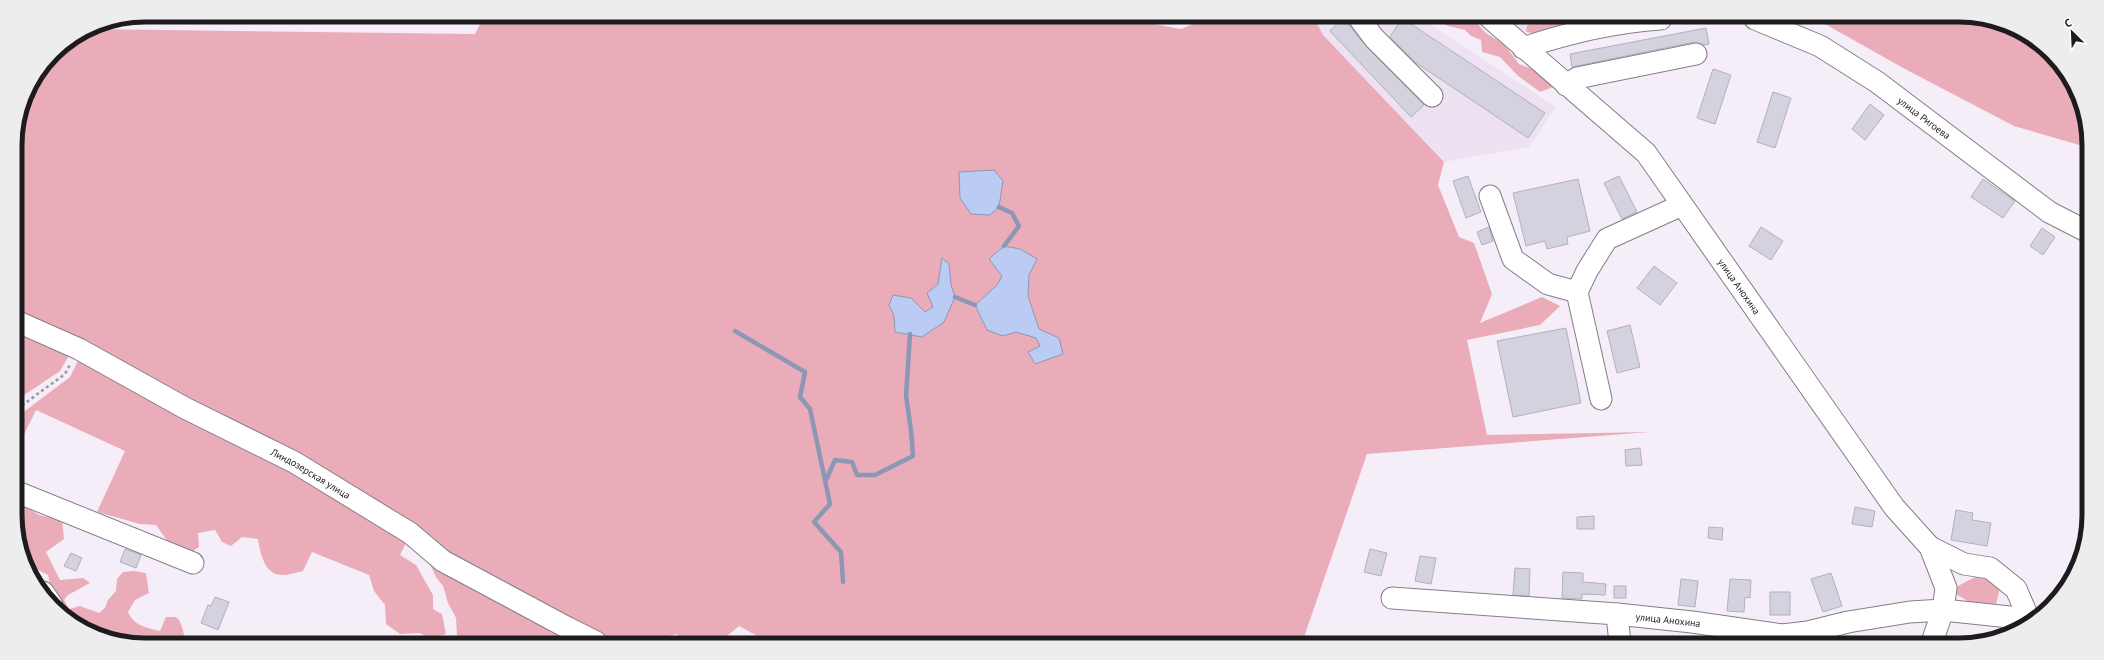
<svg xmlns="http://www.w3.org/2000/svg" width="2104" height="660" font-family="'PT Sans',sans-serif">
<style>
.built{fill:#ede1f2}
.green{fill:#ebacb9}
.water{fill:#baccf4;stroke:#8b97b4}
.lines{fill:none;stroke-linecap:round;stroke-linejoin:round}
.stream{stroke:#8b97b4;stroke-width:4.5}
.building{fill:#d4d2de;stroke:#b1b0bb}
.minor-casing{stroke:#847e87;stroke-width:23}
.path{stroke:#9b969e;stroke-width:2.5;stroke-dasharray:3 3;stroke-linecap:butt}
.minor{stroke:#fff;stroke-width:21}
.labels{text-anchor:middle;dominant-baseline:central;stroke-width:3.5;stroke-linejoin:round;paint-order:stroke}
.street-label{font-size:10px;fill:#1e1b1f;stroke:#fff}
.rim{fill:none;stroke:#1e1b1f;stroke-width:5}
</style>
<rect width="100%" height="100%" fill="#f5eef9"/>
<g class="built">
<path d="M1314,18H1420L1556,107L1529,147L1444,162L1323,35Z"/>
<path d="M1502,18H1539L1521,36Z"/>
</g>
<g class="green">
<path d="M484,16L1000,17L998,24H1154L1181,29L1207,18H1314L1323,35L1444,162L1438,185L1459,237L1474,243L1492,294L1480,323L1542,297L1560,306L1540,325L1467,340L1487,435L1650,432L1367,454L1302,643L768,642L739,626L720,642H684L677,634L659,638L660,642H611L570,623L16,313L15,137L25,95L53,53L90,29L475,34Z"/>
<path d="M1444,18H1472L1486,33L1504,44L1519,64L1539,72L1553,87L1540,92L1518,76L1500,57L1482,52L1481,40L1471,36L1465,30L1445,25Z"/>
<path d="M1538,18L1583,19L1565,27L1545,30L1538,34L1526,32L1527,26Z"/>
<path d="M1816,19H1993L2031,37L2057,59L2087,120L2086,147L2014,126L1905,69Z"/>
<path d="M16,328L71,352L60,371L17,400Z"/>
<path d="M80,357L291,467L405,536V545L400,555L416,565L433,595V609L442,614L446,634L431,638L419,633L400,634L386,624L385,605L374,591L369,575L312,552L303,571C297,572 290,575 284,575C265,577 260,553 258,539L242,537L231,546L222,542L215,530L198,533L199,547L188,554L173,549L156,525L140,524L97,512L125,451L36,410L17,449V417L70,377Z"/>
<path d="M20,503L39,515L62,520L64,539L46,552L60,580L83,578L90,583L68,595L64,600L69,609L80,606L99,613L105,608L108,600L116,591L117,579L123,572L134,571L146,573L149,593L135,600L128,612C133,625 147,628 160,631L166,617H176C183,623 182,631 186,640L189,641H111L73,623L64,614L52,595L48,575L32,567L17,526V504Z"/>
<path d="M426,556L581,642L460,641L457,635L456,618L448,603L443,586L436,577Z"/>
<path d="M1979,575L2000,589L1996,604L1969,602L1956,594V587Z"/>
</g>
<g class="water">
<path d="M994,170L1003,181L999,207L990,215L971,214L960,198L959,172Z"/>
<path d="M1004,246L1020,249L1037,259L1029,275L1028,296L1039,329L1059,338L1063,354L1035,364L1028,352L1040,346L1036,338L1016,332L1003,336L987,330L975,305L997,285L1002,276L989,259Z"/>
<path d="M942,258L949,264L951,285L955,297L944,322L922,337L895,332L894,316L889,305L893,295L911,298L925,312L933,307L927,293L938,284Z"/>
</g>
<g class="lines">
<g class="stream">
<path d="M999,207L1012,213L1019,226L1004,246"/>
<path d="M955,297L975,305"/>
<path d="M735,331L805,372L800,397L810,409L830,504L814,522L841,552L843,582"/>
<path d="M826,480L835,460L852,462L857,475H875L913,456L911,430L906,396L910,334"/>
</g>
</g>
<g class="building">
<path d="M1343,18L1366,46L1424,105L1411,117L1330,31Z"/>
<path d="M1402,18L1545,113L1528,138L1415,62L1390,37Z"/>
<path d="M1706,28L1709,44L1704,45L1694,42L1572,67L1570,54Z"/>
<path d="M1713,69L1731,75L1715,124L1697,118Z"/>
<path d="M1773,92L1791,98L1775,148L1757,142Z"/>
<path d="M1870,104L1884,115L1865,140L1852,129Z"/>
<path d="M1468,176L1481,212L1466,218L1453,181Z"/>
<path d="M1619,176L1637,212L1622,219L1604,183Z"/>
<path d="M1578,179L1590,231L1567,237L1568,244L1547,249L1545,241L1526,246L1513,193Z"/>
<path d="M1983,179L2015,201L2003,218L1971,197Z"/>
<path d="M1489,227L1493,241L1482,245L1477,232Z"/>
<path d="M1761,227L1783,241L1771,260L1749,246Z"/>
<path d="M2042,228L2055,237L2043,255L2030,246Z"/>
<path d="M1654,266L1677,283L1660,305L1637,288Z"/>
<path d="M1630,325L1640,367L1617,373L1607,331Z"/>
<path d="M1566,328L1581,403L1513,417L1497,341Z"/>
<path d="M1640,448L1642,465L1626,466L1625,450Z"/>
<path d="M1855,507L1875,511L1872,527L1852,524Z"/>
<path d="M1956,510L1973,513L1972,520L1991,523L1987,546L1951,540Z"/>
<path d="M1594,516V529H1577V517Z"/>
<path d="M1709,527L1723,528L1722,540L1708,538Z"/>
<path d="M125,549L141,555L136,568L120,562Z"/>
<path d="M1370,549L1387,553L1381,576L1364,572Z"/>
<path d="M71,553L82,558L76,571L64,566Z"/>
<path d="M1420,556L1436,558L1431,584L1415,581Z"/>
<path d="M1515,568L1530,569L1529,596L1513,595Z"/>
<path d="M1563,572L1583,573V582L1606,584L1605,595L1582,594V599L1562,598Z"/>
<path d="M1831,573L1842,606L1823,612L1811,579Z"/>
<path d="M1681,579L1698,581L1695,607L1678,605Z"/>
<path d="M1730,579L1751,580L1750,598L1745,597L1744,612L1727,611Z"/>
<rect x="1614" y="586" width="12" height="12"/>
<rect x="1770" y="592" width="20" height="23"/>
<path d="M215,597L229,602L218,630L201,623L208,605L211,606Z"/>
</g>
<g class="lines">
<defs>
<g id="minor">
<path d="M1359,18L1374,38L1432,96"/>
<path id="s1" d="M1490,18L1646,153L1894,507L1930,547L1964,564L1990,568L2016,589L2029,619L2035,620"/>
<path id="s2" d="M1755,19L1820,46L1877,82L2049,212L2086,231"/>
<path d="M1523,48C1568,33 1613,22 1661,19"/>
<path d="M1566,85L1577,78L1696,54"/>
<path d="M1490,196L1513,259L1548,284L1577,292"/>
<path id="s3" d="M16,321L79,349L185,408L294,462L410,533L443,561L568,628L596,642"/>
<path d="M1601,399L1577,292L1587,271L1607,239L1682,205"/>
<path d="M17,492L193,563"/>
<path d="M1930,547L1946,588L1943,610L2029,619"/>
<path d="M43,592L52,605"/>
<path id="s4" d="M1392,598L1617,614L1692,622L1782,635L1808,632L1848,622L1910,612L1943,610L1931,645"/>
<path d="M1617,614L1620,644"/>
</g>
</defs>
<use href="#minor" class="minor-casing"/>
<path class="path" d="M17,409L65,374L71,363"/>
<use href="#minor" class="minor"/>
</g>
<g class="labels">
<g class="street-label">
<text stroke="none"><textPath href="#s2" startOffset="197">улица Ригоева</textPath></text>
<text stroke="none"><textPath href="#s1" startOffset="369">улица Анохина</textPath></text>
<text stroke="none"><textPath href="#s3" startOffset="332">Линдозерская улица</textPath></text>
<text stroke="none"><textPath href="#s4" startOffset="277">улица Анохина</textPath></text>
</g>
</g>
<path d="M0 0H2104V660H0ZM145 22H1959A123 123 0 0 1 2082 145V515A123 123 0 0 1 1959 638H145A123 123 0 0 1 22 515V145A123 123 0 0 1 145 22Z" fill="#ededed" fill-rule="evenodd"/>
<path class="rim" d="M145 22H1959A123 123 0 0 1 2082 145V515A123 123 0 0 1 1959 638H145A123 123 0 0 1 22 515V145A123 123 0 0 1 145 22Z"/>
<g transform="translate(2072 32) rotate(336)" stroke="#ffffff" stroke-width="3" paint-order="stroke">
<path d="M0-3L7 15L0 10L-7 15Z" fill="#1e1b1f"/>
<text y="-6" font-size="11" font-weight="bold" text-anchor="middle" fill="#1e1b1f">С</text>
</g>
</svg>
